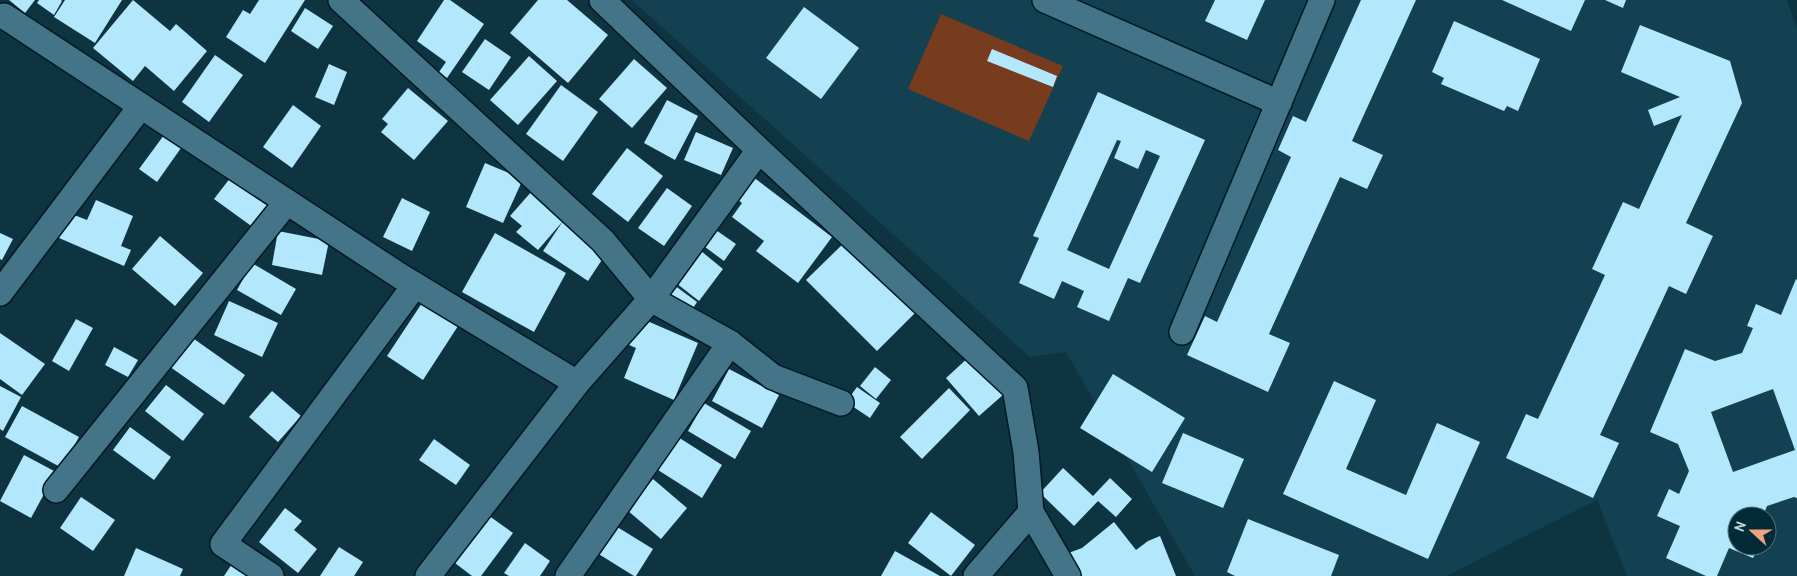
<svg xmlns="http://www.w3.org/2000/svg" width="1797" height="576" font-family="'PT Sans',sans-serif">
<style>
.built{fill:#134151;fill-rule:evenodd}
.green{fill:#773b1e}
.building{fill:#b3e7fc;fill-rule:evenodd}
.lines{fill:none;stroke-linecap:round;stroke-linejoin:round}
.street-casing{stroke:#021a24;stroke-width:28}
.street{stroke:#437487;stroke-width:25}
</style>
<rect width="100%" height="100%" fill="#0e3441"/>
<path class="built" d="M632,0H1787L1797,29V576H1627L1597,500L1446,576H1195L1066,352L1030,357ZM1737,516H1767V546H1737Z"/>
<path class="green" d="M941,14L1063,66L1029,141L908,89Z"/>
<g class="building">
<path d="M9,0H35L25,13Z"/>
<path d="M39,0H61L62,1L54,15L37,3Z"/>
<path d="M65,0H122L95,43L54,17Z"/>
<path d="M133,0L170,31L176,24L207,51L174,91L145,66L133,81L93,48Z"/>
<path d="M259,0H305L265,63L226,37L243,10L250,14Z"/>
<path d="M444,0H450L484,24L447,78L439,72L446,62L417,41Z"/>
<path d="M538,0H567L608,35L568,83L510,33Z"/>
<path d="M1215,0H1265L1247,40L1205,21Z"/>
<path d="M1361,0H1416L1352,141L1383,155L1367,189L1340,177L1269,334L1290,343L1268,392L1187,355L1205,316L1217,322L1291,157L1278,150L1293,116L1306,122Z"/>
<path d="M1502,0H1585L1571,31Z"/>
<path d="M1605,0H1626L1623,8Z"/>
<path d="M804,7L859,48L821,99L766,58Z"/>
<path d="M305,8L333,26L318,49L291,31Z"/>
<path d="M1454,21L1540,59L1518,111L1507,106L1504,111L1441,84L1444,78L1432,72Z"/>
<path d="M1640,25L1730,61L1742,103L1686,223L1713,236L1686,294L1669,286L1600,435L1619,443L1593,498L1506,458L1526,414L1538,419L1605,275L1592,269L1623,202L1639,209L1682,115L1654,126L1648,110L1680,97L1621,72Z"/>
<path d="M485,39L511,57L489,90L462,72Z"/>
<path d="M992,49L1057,76L1053,87L987,61Z"/>
<path d="M215,55L243,75L209,122L182,102Z"/>
<path d="M529,56L557,81L518,125L490,100Z"/>
<path d="M634,59L667,88L632,128L599,99Z"/>
<path d="M329,64L347,72L334,105L315,97Z"/>
<path d="M561,85L598,112L563,161L526,134Z"/>
<path d="M408,88L448,121L414,160L381,132L388,124L382,119Z"/>
<path d="M1098,92L1205,140L1140,283L1128,278L1109,321L1077,307L1084,291L1062,281L1054,299L1019,283L1039,238L1033,236ZM1117,140L1121,141L1114,158L1138,169L1146,150L1160,156L1109,269L1067,250Z"/>
<path d="M667,100L698,116L675,160L644,143Z"/>
<path d="M293,105L321,126L292,168L263,147Z"/>
<path d="M696,132L733,148L721,175L684,160Z"/>
<path d="M164,135L181,148L157,182L139,169Z"/>
<path d="M627,148L663,176L628,222L592,194Z"/>
<path d="M485,163L523,179L503,223L466,207Z"/>
<path d="M234,173L274,202L254,228L214,199Z"/>
<path d="M748,173L832,237L798,283L756,251L764,241L732,217L742,203L731,194Z"/>
<path d="M667,188L692,206L664,246L638,228Z"/>
<path d="M532,191L609,249L588,281L543,251L563,221L538,250L516,232L522,226L510,216Z"/>
<path d="M402,198L430,212L412,251L383,237Z"/>
<path d="M96,200L133,216L121,246L131,250L124,266L59,238L69,213L87,220Z"/>
<path d="M713,228L736,244L724,261L701,244Z"/>
<path d="M278,231L329,241L322,275L272,265Z"/>
<path d="M0,233L13,239L2,260L0,259Z"/>
<path d="M495,233L566,273L534,332L462,292Z"/>
<path d="M160,236L203,273L175,306L132,269Z"/>
<path d="M849,238L920,308L877,351L806,280Z"/>
<path d="M701,251L723,269L699,301L676,283Z"/>
<path d="M252,263L296,289L281,315L237,290Z"/>
<path d="M1796,279L1797,280V498L1794,497L1767,506L1763,516H1737V546H1759L1753,558L1729,548L1717,576H1706L1666,558L1680,526L1657,516L1669,489L1679,494L1689,471L1678,444L1650,432L1685,349L1715,361L1742,353L1753,328L1747,326L1756,304L1781,315ZM1773,389L1795,450L1733,472L1711,412Z"/>
<path d="M674,285L697,302L690,313L666,296Z"/>
<path d="M229,301L278,323L262,357L214,335Z"/>
<path d="M422,303L458,326L423,380L387,356Z"/>
<path d="M638,317L698,343L674,400L624,378L636,348L627,344Z"/>
<path d="M76,319L93,328L69,371L52,361Z"/>
<path d="M0,333L45,364L22,395L0,379Z"/>
<path d="M187,334L245,375L224,405L166,364Z"/>
<path d="M114,347L138,360L128,377L105,365Z"/>
<path d="M970,356L1004,394L979,416L946,378Z"/>
<path d="M875,367L891,380L876,399L860,386Z"/>
<path d="M729,369L779,395L762,428L712,401Z"/>
<path d="M1113,374L1185,418L1152,472L1080,428Z"/>
<path d="M1334,381L1376,400L1346,469L1406,495L1437,423L1480,442L1428,559L1283,494Z"/>
<path d="M166,385L204,414L183,441L145,411Z"/>
<path d="M0,386L21,397L3,431L0,429Z"/>
<path d="M857,387L880,403L870,418L846,402Z"/>
<path d="M949,388L970,410L922,459L900,437Z"/>
<path d="M272,391L301,416L278,442L249,417Z"/>
<path d="M704,403L751,431L735,459L688,431Z"/>
<path d="M22,406L79,437L62,468L5,437Z"/>
<path d="M130,427L171,457L154,480L113,450Z"/>
<path d="M1183,433L1244,459L1223,508L1162,483Z"/>
<path d="M678,437L722,465L702,498L658,470Z"/>
<path d="M434,439L470,465L456,485L419,460Z"/>
<path d="M24,455L56,472L31,518L0,501Z"/>
<path d="M1063,468L1093,496L1110,478L1132,499L1116,517L1098,501L1074,526L1040,493Z"/>
<path d="M653,479L687,508L661,539L627,510Z"/>
<path d="M81,497L115,520L93,551L60,528Z"/>
<path d="M285,508L302,521L294,530L317,549L298,573L259,542Z"/>
<path d="M931,512L975,545L951,576L908,543Z"/>
<path d="M485,513L513,533L481,576H472L451,560Z"/>
<path d="M1248,519L1339,555L1331,576H1235L1227,572Z"/>
<path d="M1114,522L1136,550L1148,541L1160,536L1176,576H1080L1063,555L1082,548Z"/>
<path d="M614,525L653,549L636,576H634L597,553Z"/>
<path d="M525,543L550,561L540,576H509L504,573Z"/>
<path d="M339,547L363,562L354,576H320Z"/>
<path d="M136,548L183,569L180,576H124Z"/>
<path d="M895,551L940,576H881Z"/>
<path d="M234,561L256,576H224Z"/>
</g>
<g class="lines">
<defs>
<g id="street">
<path d="M341,0L603,241L651,299L730,343L773,377L841,403"/>
<path d="M602,0L759,150L1015,388L1026,452L1031,512L1068,576"/>
<path d="M1045,0L1279,103"/>
<path d="M4,16L400,276L577,383"/>
<path d="M0,293L141,106"/>
<path d="M1182,332L1322,0"/>
<path d="M56,490L287,202"/>
<path d="M271,576L223,544L415,285"/>
<path d="M428,576L577,383L651,299L759,150"/>
<path d="M568,576L730,343"/>
<path d="M976,576L1031,512"/>
</g>
</defs>
<use href="#street" class="street-casing"/>
<use href="#street" class="street"/>
</g>
<g transform="translate(1752 531) rotate(291)"><circle r="24" fill="#022a37" stroke="#4e707c"/>
<path d="M0-4L9 19L0 12L-9 19Z" fill="#f1a17d"/>
<text y="-8" font-size="14" font-weight="bold" text-anchor="middle" fill="#bfd8e3">N</text>
</g>
</svg>
